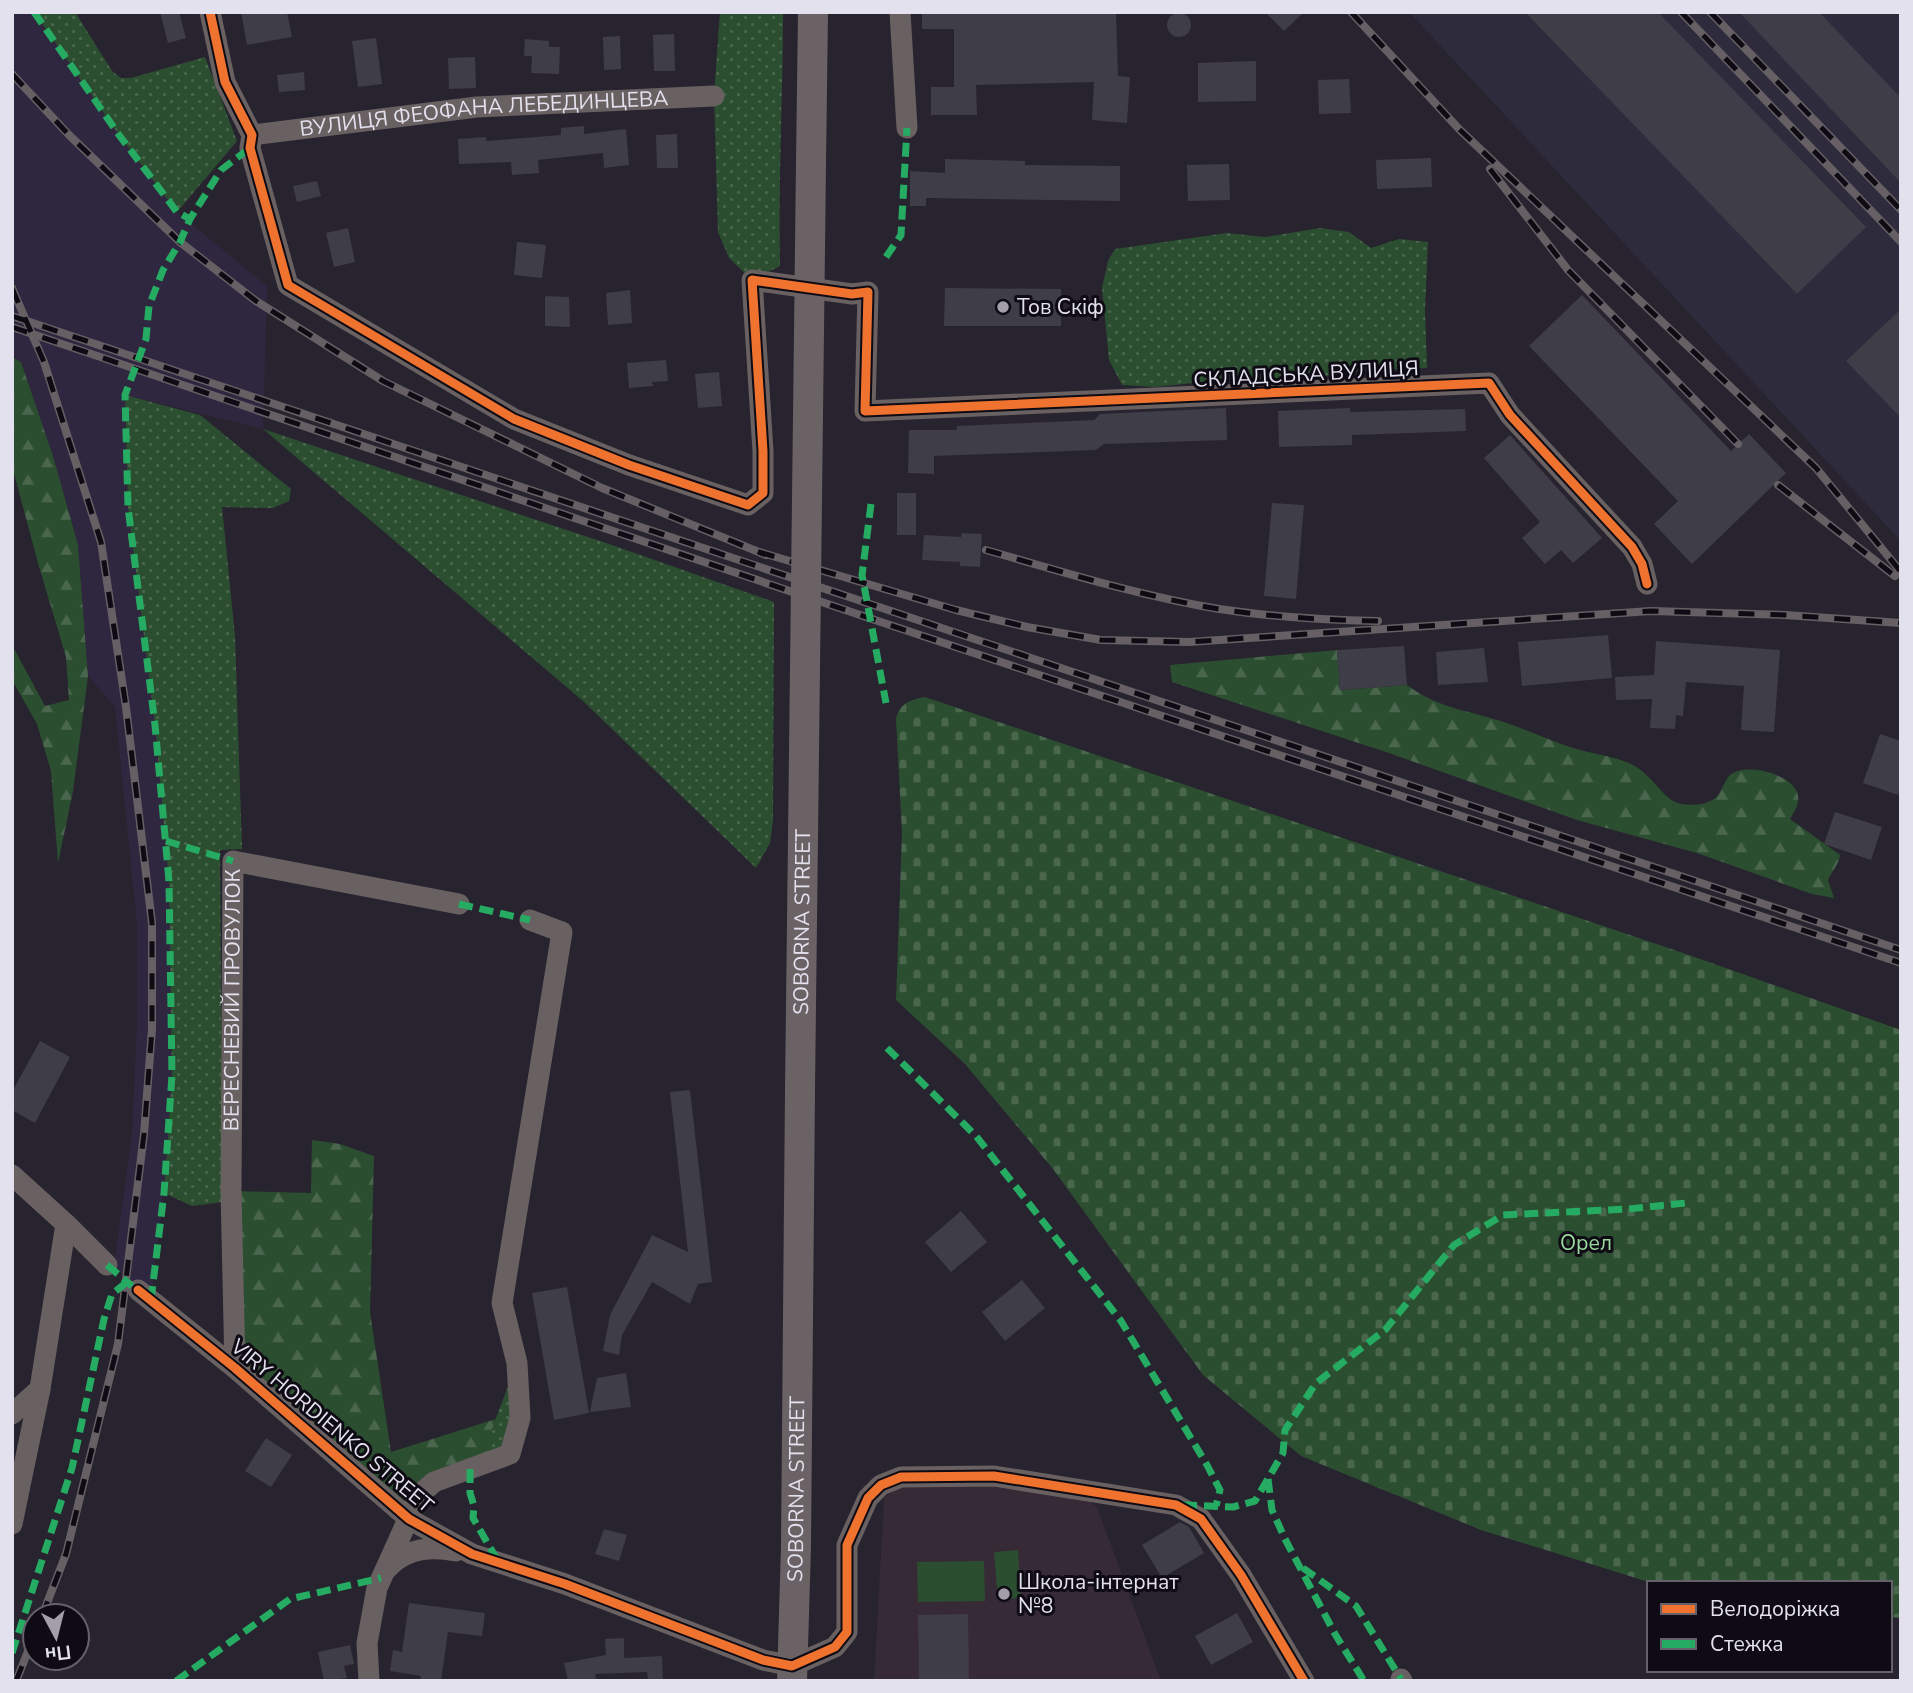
<svg xmlns="http://www.w3.org/2000/svg" width="1913" height="1693" font-family="'Nunito Sans',sans-serif">
<style>
.built{fill:#2f273f}
.industrial{fill:#2e2b3c}
.education{fill:#362a36}
.grass{fill:url(#grass-dots)}
.forest{fill:url(#forest-firs)}
.cemetery{fill:url(#cemetery-stones)}
.pitch{fill:#2c4e30}
.building{fill:#3f3d47}
.lines{fill:none;stroke-linecap:round;stroke-linejoin:round}
.minor{stroke:#686061;stroke-width:21}
.secondary{stroke:#6b6265;stroke-width:30}
.rail-casing{stroke:#666065;stroke-width:8}
.rail{stroke:#0e0b14;stroke-width:5;stroke-dasharray:16;stroke-linecap:butt}
.secondary-bridge{stroke:#6b6265;stroke-width:30}
.quiet{stroke:#26ab63;stroke-width:7;stroke-dasharray:14 7;stroke-linecap:butt}
.cycleway-casing{stroke:#0e0b14;stroke-width:13}
.cycleway{stroke:#ef722f;stroke-width:9}
.poi-dot{fill:#a29fab;stroke:#0e0b14;stroke-width:2.5}
.labels{text-anchor:middle;dominant-baseline:central;stroke-width:6;stroke-linejoin:round;paint-order:stroke}
.street-label{font-size:21px;fill:#e4e1ee;stroke:#0e0b14}
.poi-label{font-size:21px;fill:#e4e1ee;stroke:#0e0b14;text-anchor:start}
.park-label{font-size:21px;fill:#9bd99d;stroke:#0e0b14}
</style>
<defs>
<pattern id="grass-dots" width="8" height="8" patternUnits="userSpaceOnUse" patternTransform="scale(1.75)"><rect width="8" height="8" fill="#2c4e30"/><path d="M2 2h.1M6 6h.1" fill="none" stroke="#4a674e" stroke-width="1.8" stroke-linecap="round"/></pattern>
<pattern id="forest-firs" width="22" height="20" patternUnits="userSpaceOnUse" patternTransform="scale(1.75)"><rect width="22" height="20" fill="#2c4e30"/><path d="M5 1l3.5 6h-7zM16 11l3.5 6h-7z" fill="#4a674e"/></pattern>
<pattern id="cemetery-stones" width="16" height="16" patternUnits="userSpaceOnUse" patternTransform="scale(1.75)"><rect width="16" height="16" fill="#2c4e30"/><path d="M2 7V4a2 2 0 0 1 4 0v3zM10 15v-3a2 2 0 0 1 4 0v3z" fill="#4a674e"/></pattern>
</defs>
<rect width="100%" height="100%" fill="#27242f"/>
<path class="built" d="M12,12H34L119,135L177,212L267,286L263,429L125,395L128,507L155,725L169,881L172,1075L164,1193L151,1300L114,1266L132,1133L137,1028V923L115,707L88,676L78,545L53,456L21,362L12,357Z"/>
<path class="industrial" d="M1409,12H1901V541Z"/>
<path class="education" d="M896,1485H994L1082,1495L1097,1507L1161,1681H874L884,1499Z"/>
<g class="grass">
<path d="M34,12H75L112,71L121,78H131L205,57L237,141L177,212L119,135Z"/>
<path d="M720,12H783C783,97 778,181 780,266L752,280L729,258L718,232L714,96Z"/>
<path d="M1320,228L1349,232L1371,248L1399,239L1428,242L1425,310L1427,368L1374,370L1305,378L1230,379L1156,387L1122,385L1109,360L1102,288L1108,261L1115,249L1227,233L1265,237Z"/>
<path d="M125,395L200,415L291,489L289,501L273,508L222,507L235,636L242,849L220,850L222,1202L192,1206L164,1193L172,1075L169,881L155,725L128,507Z"/>
<path d="M263,429L609,544L774,602L773,820L770,843L756,868L583,701Z"/>
<path d="M517,1363L510,1454L478,1465Z"/>
</g>
<g class="forest">
<path d="M12,357L21,362L53,456L78,545L88,676L73,791L58,863L51,771L37,724L12,680V645L45,706L69,700L66,657L38,563L12,466Z"/>
<path d="M1337,650L1340,690L1407,685C1433,705 1459,709 1490,718C1517,725 1543,738 1570,747C1590,754 1611,755 1631,764C1649,772 1662,796 1675,802C1687,807 1711,806 1719,794C1722,789 1725,781 1729,776C1744,762 1787,773 1796,790C1802,801 1795,810 1790,819L1840,855C1839,864 1832,871 1828,880L1834,898L1812,894L1697,853L1577,820L1389,753L1172,682L1170,665Z"/>
<path d="M312,1140L340,1144L374,1156L370,1312L391,1452L496,1419L478,1465L434,1482L411,1513L235,1368L231,1191L311,1193Z"/>
</g>
<path class="cemetery" d="M925,697L1686,954L1901,1030V1618L1890,1617V1583H1652L1481,1530L1301,1456L1203,1375L1053,1169L965,1064L896,1000L902,833L896,719C900,703 910,700 925,697Z"/>
<g class="pitch">
<path d="M1018,1550L1021,1598L998,1600L994,1552Z"/>
<path d="M984,1561L985,1601L918,1602L917,1562Z"/>
</g>
<g class="building">
<path d="M160,12H179L186,38L168,43Z"/>
<path d="M241,12H287L292,37L247,45Z"/>
<path d="M922,12H1116L1118,76L1130,77L1127,123L1092,120L1094,82L976,85L977,115H931V87H954V29H922Z"/>
<path d="M1265,12H1304L1284,31Z"/>
<path d="M1525,12H1658L1866,227L1797,294Z"/>
<path d="M1739,12H1819L1901,98V183Z"/>
<circle cx="1179" cy="25" r="12"/>
<path d="M674,34L675,71H654L653,35Z"/>
<path d="M620,36L621,69L604,70L603,37Z"/>
<path d="M376,38L382,84L358,87L352,41Z"/>
<path d="M525,39L549,41V47H560L559,74L531,73L532,56H524Z"/>
<path d="M475,57L476,88L449,89L448,58Z"/>
<path d="M1256,61V101L1198,102V63Z"/>
<path d="M304,72L305,90L279,92L277,75Z"/>
<path d="M1349,79L1351,113L1319,114L1318,80Z"/>
<path d="M584,126V134L626,129L629,165L604,168L603,153L538,160L539,173L512,175L511,162L459,164L458,139L486,137V141L561,135V128Z"/>
<path d="M677,134L678,168H657L656,135Z"/>
<path d="M1431,158L1432,187L1377,189L1376,160Z"/>
<path d="M945,159L1025,161V165L1120,166V201L926,198V206H910V171L945,173Z"/>
<path d="M1229,164L1230,200L1188,201L1187,165Z"/>
<path d="M317,181L321,196L297,202L293,186Z"/>
<path d="M348,228L355,262L334,267L326,233Z"/>
<path d="M517,242L546,245L542,278L514,275Z"/>
<path d="M945,288L1061,289V326H944Z"/>
<path d="M630,290L632,323L608,325L606,293Z"/>
<path d="M1582,295L1731,451L1749,434L1786,473L1692,564L1654,524L1678,501L1529,346Z"/>
<path d="M545,296L569,297L570,327L545,326Z"/>
<path d="M1901,309V418L1846,361Z"/>
<path d="M666,360L668,381L652,382L653,386L629,388L627,363Z"/>
<path d="M719,372L722,406L698,408L695,374Z"/>
<path d="M1226,408L1227,440L1104,444L1096,450L934,456V474L908,473L909,430H957V426L1094,420L1100,414Z"/>
<path d="M1350,408V412L1465,409L1466,431L1352,435V445L1279,447L1278,411Z"/>
<path d="M1510,435L1602,538L1573,563L1561,550L1545,564L1522,538L1540,522L1484,458Z"/>
<rect x="897" y="493" width="19" height="42"/>
<path d="M1272,503L1304,505L1296,599L1264,596Z"/>
<path d="M962,533L982,534L980,567L960,566V562L922,560L924,535L961,537Z"/>
<path d="M1608,635L1612,678L1522,686L1518,642Z"/>
<path d="M1656,641L1780,650L1774,732L1741,730L1744,686L1686,682L1683,716L1676,715L1675,729L1650,728L1652,699L1616,700L1615,677L1654,675Z"/>
<path d="M1404,646L1407,685L1340,690L1337,650Z"/>
<path d="M1484,648L1488,682L1438,685L1436,652Z"/>
<path d="M1880,734L1901,741V786L1898,795L1863,783Z"/>
<path d="M1835,812L1882,827L1871,860L1824,844Z"/>
<path d="M40,1041L70,1057L35,1123L12,1110V1092Z"/>
<path d="M690,1090L712,1282L698,1284L690,1304L652,1282L622,1335L619,1355L603,1351L610,1315L652,1235L688,1252L670,1092Z"/>
<path d="M961,1211L987,1242L951,1272L925,1242Z"/>
<path d="M1022,1280L1045,1308L1005,1341L982,1312Z"/>
<path d="M567,1287L589,1413L554,1420L532,1293Z"/>
<path d="M626,1373L631,1407L590,1412L597,1378Z"/>
<path d="M266,1438L292,1455L271,1487L245,1471Z"/>
<path d="M1180,1522L1189,1527L1204,1553L1162,1578L1142,1545Z"/>
<path d="M604,1529L627,1535L619,1561L595,1554Z"/>
<path d="M409,1603L485,1613L482,1636L448,1632L441,1681H420L421,1676L390,1671L393,1650L402,1652Z"/>
<path d="M1237,1613L1253,1642L1211,1665L1195,1636Z"/>
<path d="M968,1614L969,1681H919L918,1615Z"/>
<path d="M624,1638V1658L662,1656L663,1681H648L647,1672L595,1674L597,1681H568L564,1663L606,1655L605,1639Z"/>
<path d="M350,1645L354,1664L344,1666L347,1678L324,1681L318,1652Z"/>
</g>
<g class="lines">
<g class="minor">
<path d="M210,12L225,82L252,135L250,148L288,285L514,419L629,465L748,505L763,493V451L752,280L852,294L868,292L865,411L1489,383L1510,415L1632,547L1642,564L1647,584"/>
<path d="M900,12L907,128"/>
<path id="s1" d="M252,135L477,107L714,96"/>
<path d="M12,1175L66,1224L107,1265"/>
<path d="M138,1290L235,1368L409,1519L472,1554L565,1584L763,1660L792,1666L835,1647L847,1632V1545L868,1498L881,1485L901,1477L994,1476L1176,1505L1201,1519L1241,1575L1304,1681"/>
<path id="s2" d="M235,1368L231,1191L233,861L459,904"/>
<path d="M12,1414L40,1389"/>
<path d="M12,1524L40,1389L66,1224"/>
<path d="M387,1569C405,1548 431,1546 456,1551"/>
<path d="M1401,1679L1402,1681"/>
<path d="M369,1681L367,1643L377,1588L419,1495L434,1482L510,1454L520,1418L517,1363L502,1303L562,932L530,920"/>
</g>
<g class="secondary">
<path d="M811,162L813,12"/>
<path id="s3" d="M792,1681L796,1546L800,1090"/>
</g>
<defs>
<g id="rail">
<path d="M1351,12L1459,129L1816,468L1901,572"/>
<path d="M1681,12L1901,242"/>
<path d="M1710,12L1901,210"/>
<path d="M12,74L69,135L180,242L256,301L383,381L602,488L766,555"/>
<path d="M1490,169L1568,270L1738,444"/>
<path d="M12,288L44,362L101,542L126,707L152,923V1029L144,1134L118,1344L66,1554L42,1616"/>
<path d="M12,316L1901,950"/>
<path d="M12,327L869,618L1901,963"/>
<path d="M1778,485L1895,576"/>
<path d="M986,550C1063,572 1140,596 1219,609C1272,617 1324,620 1378,621"/>
<path d="M759,552L956,610L1027,627L1101,640L1189,642L1651,611L1785,615L1901,623"/>
<path d="M16,1681L35,1634"/>
</g>
</defs>
<use href="#rail" class="rail-casing"/>
<use href="#rail" class="rail"/>
<path class="secondary-bridge" id="s4" d="M800,1090L811,162"/>
<g class="quiet">
<path d="M34,12L119,135L177,212L190,219"/>
<path d="M886,257L901,235L907,128"/>
<path d="M871,504L862,575L886,703"/>
<path d="M166,841L233,861"/>
<path d="M459,904L530,920"/>
<path d="M887,1048L976,1136L1121,1321L1207,1465L1220,1490L1216,1506"/>
<path d="M107,1265L132,1286"/>
<path d="M151,1300L164,1193L172,1075L169,881L155,725L128,507L125,395L146,339L149,306L163,270L180,242L190,219L221,170L250,148"/>
<path d="M470,1469V1493L474,1506L473,1518L499,1563"/>
<path d="M1268,1479L1272,1510L1285,1539L1335,1634L1364,1681"/>
<path d="M1183,1505L1233,1507L1255,1501L1283,1453L1285,1430L1316,1383L1385,1330L1454,1245L1503,1215L1628,1209L1686,1203"/>
<path d="M1303,1568L1356,1606L1401,1679"/>
<path d="M12,1653L72,1468L104,1319L112,1294L127,1282"/>
<path d="M176,1681L290,1599L381,1578"/>
</g>
<defs>
<g id="cycleway">
<path d="M210,12L225,82L252,135L250,148L288,285L514,419L629,465L748,505L763,493V451L752,280L852,294L868,292L865,411L1489,383L1510,415L1632,547L1642,564L1647,584"/>
<path d="M138,1290L235,1368L409,1519L472,1554L565,1584L763,1660L792,1666L835,1647L847,1632V1545L868,1498L881,1485L901,1477L994,1476L1176,1505L1201,1519L1241,1575L1304,1681"/>
</g>
</defs>
<use href="#cycleway" class="cycleway-casing"/>
<use href="#cycleway" class="cycleway"/>
</g>
<g class="poi-dot">
<circle cx="1003" cy="307" r="7"/>
<circle cx="1004" cy="1594" r="7"/>
</g>
<g class="labels">
<g class="street-label">
<text stroke="none"><textPath href="#s1" startOffset="233">ВУЛИЦЯ ФЕОФАНА ЛЕБЕДИНЦЕВА</textPath></text>
<text transform="translate(1306 374) rotate(-3)">СКЛАДСЬКА ВУЛИЦЯ</text>
<text stroke="none"><textPath href="#s4" startOffset="168">SOBORNA STREET</textPath></text>
<text stroke="none"><textPath href="#s2" startOffset="368">ВЕРЕСНЕВИЙ ПРОВУЛОК</textPath></text>
<text transform="translate(332 1426) rotate(40)">VIRY HORDIENKO STREET</text>
<text stroke="none"><textPath href="#s3" startOffset="192">SOBORNA STREET</textPath></text>
</g>
<g class="poi-label">
<text x="1017" y="307">Тов Скіф</text>
<text x="1018" y="1582">Школа-інтернат<tspan x="1018" dy="24">№8</tspan></text>
</g>
<g class="park-label">
<text x="1586" y="1243">Орел</text>
</g>
</g>
<rect width="1913" height="1693" fill="none" stroke="#e4e1ee" stroke-width="28"/>
<rect x="1647" y="1581" width="245" height="91" fill="#0e0b14" stroke="#64616b" stroke-width="2"/>
<rect x="1661" y="1604" width="35" height="10" fill="#ef722f" stroke="#64616b" stroke-width="2"/>
<text x="1710" y="1616" font-size="21" fill="#e4e1ee">Велодоріжка</text>
<rect x="1661" y="1639" width="35" height="10" fill="#26ab63" stroke="#64616b" stroke-width="2"/>
<text x="1710" y="1651" font-size="21" fill="#e4e1ee">Стежка</text>
<g transform="translate(56 1637) rotate(173)"><circle r="33" fill="#0e0b14" stroke="#64616b" stroke-width="2"/>
<path d="M0-5L12 26L0 18L-12 26Z" fill="#a29fab"/>
<text y="-10" font-size="19" font-weight="bold" text-anchor="middle" fill="#e4e1ee">Пн</text>
</g>
</svg>
